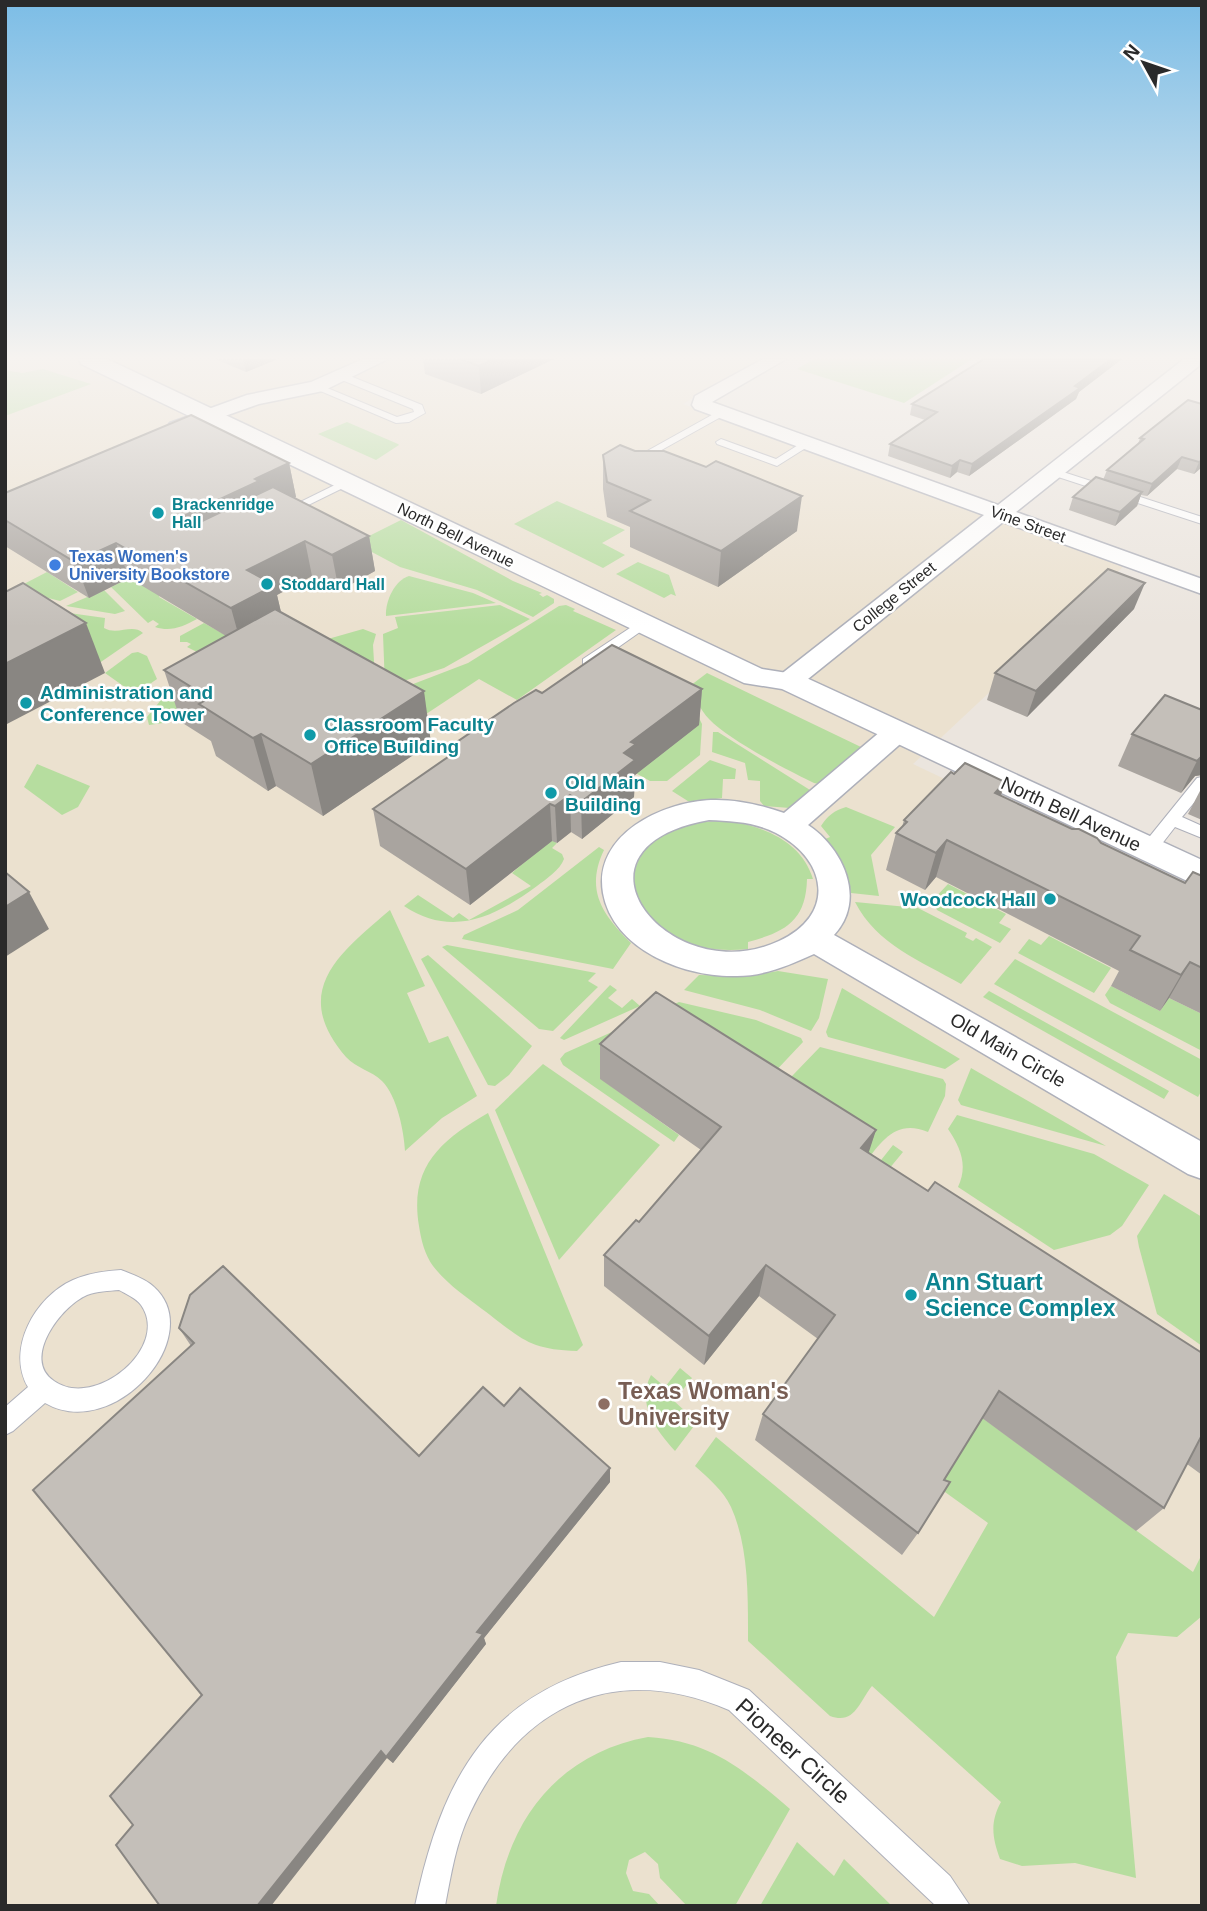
<svg xmlns="http://www.w3.org/2000/svg" width="1207" height="1911" font-family="Helvetica,sans-serif">
<style>
.education{fill:#ebe1cf}
.green{fill:#b6dd9f}
.lines{fill:none;stroke-linecap:round;stroke-linejoin:round}
.service-casing{stroke:#aeb0ba;stroke-width:2}
.minor-casing{stroke:#aeb0ba;stroke-width:3}
.secondary-casing{stroke:#aeb0ba;stroke-width:3}
.service{fill:#fff;fill-rule:evenodd}
.minor{fill:#fff;fill-rule:evenodd}
.secondary{fill:#fff;fill-rule:evenodd}
.wall{fill:#a9a49f}
.shaded-wall{fill:#898682}
.building{fill:#c4bfb9;stroke:#898682;stroke-width:2}
.culture-dot{fill:#0f9aa8;stroke:#fff;stroke-width:2.5}
.shop-dot{fill:#3f7fe0;stroke:#fff;stroke-width:2.5}
.education-dot{fill:#8d6e63;stroke:#fff;stroke-width:2.5}
.labels{text-anchor:middle;dominant-baseline:central;stroke-width:5;stroke-linejoin:round;paint-order:stroke}
.far-culture-label{font-size:16px;font-weight:bold;fill:#0d838f;stroke:#fff;text-anchor:start}
.far-street-label{font-size:16px;fill:#2a2a2a;stroke:#fff}
.far-shop-label{font-size:16px;font-weight:bold;fill:#366cbe;stroke:#fff;text-anchor:start}
.culture-label{font-size:19px;font-weight:bold;fill:#0d838f;stroke:#fff;text-anchor:start}
.street-label{font-size:19px;fill:#2a2a2a;stroke:#fff}
.near-culture-label{font-size:23px;font-weight:bold;fill:#0d838f;stroke:#fff;text-anchor:start}
.near-education-label{font-size:23px;font-weight:bold;fill:#785e54;stroke:#fff;text-anchor:start}
.near-street-label{font-size:23px;fill:#2a2a2a;stroke:#fff}
</style>
<rect width="100%" height="100%" fill="#ebe5de"/>
<path class="education" d="M5,359H761L683,404L1126,564L913,764L1202,901V1906H5Z"/>
<g class="green">
<path d="M814,359H972L904,403L797,369Z"/>
<path d="M43,369L91,384L5,416V370L22,373Z"/>
<path d="M347,422L398,444L399,445L376,460L318,434Z"/>
<path d="M557,501L625,530L602,543L625,555L603,568L514,524Z"/>
<path d="M401,520L513,581L542,593L539,594L543,597L547,595L554,599V603L533,617L477,590L400,567L355,543Z"/>
<path d="M172,557L159,597L197,619C182,627 171,632 155,627L159,624L153,620L148,623L111,587Z"/>
<path d="M638,562L669,575L676,596L671,594L664,598L616,574Z"/>
<path d="M47,572L78,592L60,601L21,591L20,586Z"/>
<path d="M409,576L473,593L496,603L386,616C385,601 395,580 409,576Z"/>
<path d="M104,590L125,611L115,614L66,606Z"/>
<path d="M500,605L530,619L444,668L385,687L383,634L398,628L395,617Z"/>
<path d="M566,605L575,609L573,611L616,630L517,700L479,679L405,728L408,686L468,663L559,606Z"/>
<path d="M55,611L105,618L104,628C118,636 132,623 143,633L95,666Z"/>
<path d="M204,623L241,644L201,654L187,647L191,644L187,642H180V636Z"/>
<path d="M363,629L376,634L373,645L375,678L321,641Z"/>
<path d="M138,652L147,656L157,679L147,686L129,690L105,673L132,653Z"/>
<path d="M707,673L861,747L819,784L814,783C787,770 729,740 709,719C700,710 697,698 686,689Z"/>
<path d="M187,680L217,693L163,723L149,725L147,717L170,689Z"/>
<path d="M698,716L702,724L700,755L667,781H650L621,765Z"/>
<path d="M713,732H718L810,790L790,808L764,806L760,801V781L748,780L745,763L712,752Z"/>
<path d="M710,760L736,769L735,779H723L722,798L691,803L672,791Z"/>
<path d="M37,764L90,786L78,807L62,815L24,787Z"/>
<path d="M846,807L895,827L871,855L879,896L851,893L840,863L823,840L830,837L821,826C828,815 834,811 846,807Z"/>
<path d="M730,821C765,827 802,842 813,879H807C806,921 785,932 748,942V949C611,963 588,817 730,821Z"/>
<path d="M535,831L557,843L552,848L562,854L564,859C560,870 546,879 537,886C495,917 452,938 404,906L418,895L453,918L459,913L469,920L531,886L512,873L528,859Z"/>
<path d="M599,847L604,850C585,890 602,914 631,943L613,969L462,939L464,935L518,910Z"/>
<path d="M948,884L1006,914L999,923L1011,929L1000,943L937,910L933,900Z"/>
<path d="M855,902L918,908L967,933L965,937L973,941L976,938L992,947L961,984C921,961 877,945 855,902Z"/>
<path d="M390,910L425,986L407,993L429,1043L448,1036L477,1096L442,1118L405,1151C404,1131 397,1096 382,1081C372,1071 356,1068 346,1057C290,992 338,954 390,910Z"/>
<path d="M1049,936L1111,968L1094,993L1018,953L1029,939L1041,945Z"/>
<path d="M447,945L596,973L588,981L598,987L553,1031L539,1029L442,947Z"/>
<path d="M428,955L532,1046L509,1075L495,1086L488,1085L421,959Z"/>
<path d="M1015,959L1202,1060V1090L1198,1097L994,984Z"/>
<path d="M778,971L828,979L819,1018L811,1031L760,1010L684,990L699,975L748,976Z"/>
<path d="M610,985L617,990L608,998L622,1008L632,999L640,1006L564,1040L560,1038Z"/>
<path d="M1111,986L1160,1011L1169,998L1202,1014V1051L1110,1003L1105,995Z"/>
<path d="M842,988L960,1059L945,1069L828,1037L826,1032Z"/>
<path d="M989,991L1169,1091L1164,1099L983,997Z"/>
<path d="M679,1002L756,1020L801,1038L803,1042L754,1094L601,1079L679,1135L674,1142L563,1065L560,1059L565,1053Z"/>
<path d="M820,1047L943,1079L946,1084L945,1096L928,1132C896,1119 882,1141 865,1163L874,1169L893,1145L903,1152L869,1193L767,1102Z"/>
<path d="M543,1064L660,1145L559,1260L495,1110Z"/>
<path d="M971,1068L1106,1146L961,1105L958,1100Z"/>
<path d="M488,1113L583,1345L577,1351C527,1350 520,1337 482,1309C465,1296 447,1284 433,1266C425,1255 421,1240 419,1226C409,1167 441,1140 488,1113Z"/>
<path d="M957,1115L1094,1154L1149,1185L1122,1226L1110,1235L1054,1250L958,1187C968,1166 961,1148 948,1129Z"/>
<path d="M1164,1194L1202,1217V1346L1157,1314L1139,1247L1137,1236Z"/>
<path d="M680,1368L692,1378L674,1401L697,1422L675,1451C656,1430 636,1403 651,1375L665,1387Z"/>
<path d="M981,1417L1193,1572L1202,1554V1616L1177,1637L1128,1633L1116,1657L1136,1878L1075,1863L1022,1866L1000,1859C992,1837 990,1822 1001,1802L872,1686C859,1702 855,1725 830,1716L748,1641C748,1597 749,1547 731,1507C723,1490 708,1478 695,1466L716,1437L934,1617L988,1523L938,1487Z"/>
<path d="M648,1737C711,1741 744,1770 790,1809L735,1906H687L660,1878L658,1864L645,1852L629,1860L626,1873L633,1891L649,1894L660,1906H496C508,1818 560,1753 648,1737Z"/>
<path d="M797,1842L834,1876L844,1859L892,1906H760Z"/>
</g>
<g class="lines">
<defs>
<g id="service">
<path d="M337,374H345L422,405L425,413L409,422L396,423L311,387L320,385L397,417L414,412L413,409L337,378Z"/>
<path d="M719,411L728,413L649,457L640,455Z"/>
<path d="M721,439L776,459L803,442L812,444L777,466L717,444L716,442Z"/>
<path d="M1049,470H1057L1202,517V524L1049,474Z"/>
<path d="M347,479L351,480V484L288,515L278,513Z"/>
<path d="M642,620L649,624L647,627L593,665H583V659Z"/>
<path d="M1202,777V793L1182,817L1202,826V838L1175,827L1154,854H1142L1140,850L1142,846L1197,778Z"/>
<path d="M121,1270C131,1274 146,1279 154,1287C208,1336 114,1443 45,1403L13,1431L5,1435V1407L28,1387C6,1349 35,1297 73,1280C89,1273 105,1271 121,1270ZM119,1290C126,1294 136,1298 141,1305C171,1347 95,1410 54,1381C21,1359 61,1306 87,1295C97,1291 109,1291 119,1290Z"/>
<path d="M621,1662H660L699,1670L749,1690L950,1876L970,1906H936L729,1710C617,1662 522,1702 470,1813C456,1842 451,1875 445,1906H415C442,1779 487,1693 621,1662Z"/>
</g>
<g id="minor">
<path d="M363,359H388L323,391L259,404L177,433L167,427L170,423L247,395L311,382Z"/>
<path d="M763,359H786L712,402L998,505L1184,359H1199V366L1016,512L1202,579V594L1003,522L798,687H780L776,681L780,675L984,515L695,409L692,405L695,396Z"/>
<path d="M897,723L907,726L911,732L907,738L808,825C843,848 867,900 834,935L1202,1142V1179L1188,1174L814,954C790,965 764,976 737,976C686,978 613,950 603,893C593,834 663,802 711,800C736,799 761,805 784,813L887,726ZM709,820C732,821 755,822 776,833C828,860 836,915 779,941C671,992 552,848 709,820Z"/>
</g>
<path id="secondary" d="M79,359H107L762,669L800,675L1202,860V888L782,689L744,683L81,364Z"/>
</defs>
<use href="#service" class="service-casing"/>
<use href="#minor" class="minor-casing"/>
<use href="#secondary" class="secondary-casing"/>
<use href="#service" class="service"/>
<use href="#minor" class="minor"/>
<use href="#secondary" class="secondary"/>
</g>
<g class="wall">
<path d="M215,359H278L246,372Z"/>
<path d="M423,359H554L481,394L425,374Z"/>
<path d="M984,359H1122L1079,392L1076,399L969,476L957,472L950,478L888,456L890,444L925,420L910,415L912,404Z"/>
<path d="M1188,400L1202,467L1194,474L1177,469L1147,496L1141,495L1137,506L1115,526L1069,510L1073,497L1103,480L1107,470L1138,444L1140,438Z"/>
<path d="M603,455L797,531L718,587L630,547V527L607,517L603,489Z"/>
<path d="M289,463L296,497L294,498L369,536L375,571L339,591L312,576L277,595L281,612L431,743L323,816L276,786L268,791L216,756L211,741L181,722L164,670L226,636L129,578L89,598L5,546V493Z"/>
<path d="M1134,609L1027,717L987,700L995,673Z"/>
<path d="M702,689L699,725L635,775L634,797L582,839L571,832L557,843L552,841L470,905L380,846L373,809L452,754L451,746L542,693Z"/>
<path d="M1202,710V775L1195,776L1181,793L1118,766L1132,734Z"/>
<path d="M954,774L1005,782L1001,796L1185,883L1202,876V1014L1169,998L1160,1011L1111,986L1119,971L936,877L925,890L886,870L896,833L902,827L904,820Z"/>
<path d="M1202,787V820L1188,814Z"/>
<path d="M600,1044L876,1130L868,1152L928,1191L1202,1353V1475L1187,1464L1164,1508L1136,1531L982,1418L944,1480L918,1533L902,1555L755,1440L763,1414L818,1339L759,1296L704,1365L604,1286V1255L639,1222L701,1150L600,1079Z"/>
<path d="M179,1328L419,1456L504,1406L610,1482L484,1638L486,1644L393,1763L387,1758L133,1825L202,1695L191,1346Z"/>
</g>
<g class="shaded-wall">
<path d="M243,359H278L246,372Z"/>
<path d="M493,359H554L481,394L479,366Z"/>
<path d="M1111,359H1122L1079,392L1076,399L969,476L972,464Z"/>
<path d="M1182,457L1177,469L1147,496L1152,484Z"/>
<path d="M960,460L957,472L950,478L952,466Z"/>
<path d="M1202,460V467L1194,474L1199,462Z"/>
<path d="M289,463L296,497L266,512L188,555L178,524L177,519L255,479Z"/>
<path d="M1142,492L1137,506L1115,526L1120,512Z"/>
<path d="M802,496L797,531L718,587L721,551Z"/>
<path d="M369,536L375,571L339,591L332,555Z"/>
<path d="M305,541L312,576L277,595L283,621L241,644L231,608L247,570Z"/>
<path d="M116,543L129,578L89,598L75,562Z"/>
<path d="M1145,583L1134,609L1027,717L1036,691Z"/>
<path d="M86,623L105,673L5,725V664Z"/>
<path d="M702,689L699,725L635,775L634,797L582,839L581,802L624,753L631,742Z"/>
<path d="M424,691L431,743L323,816L311,764Z"/>
<path d="M261,734L276,786L268,791L253,738Z"/>
<path d="M1202,756V775L1195,776L1181,793L1197,761Z"/>
<path d="M1005,782L993,819L995,793Z"/>
<path d="M570,795L571,832L557,843L555,806Z"/>
<path d="M550,804L552,841L470,905L466,869Z"/>
<path d="M947,840L936,877L925,890L936,853Z"/>
<path d="M29,892L49,929L5,957V907Z"/>
<path d="M1190,962L1169,998L1160,1011L1181,975Z"/>
<path d="M876,1130L865,1164L861,1148Z"/>
<path d="M766,1265L759,1296L704,1365L709,1336Z"/>
<path d="M610,1468V1482L484,1638L486,1644L393,1763L387,1758L271,1906H257L381,1751Z"/>
</g>
<g class="building">
<path d="M460,359H493L479,366Z"/>
<path d="M984,359H1111L1075,386L1080,388L972,464L960,460L952,466L890,444L937,412L912,404Z"/>
<path d="M1188,400L1202,404V460L1199,462L1182,457L1152,484L1107,470L1144,439L1140,438Z"/>
<path d="M191,415L289,463L255,479L259,481L177,519L178,524L190,527L273,487L369,536L332,555L305,541L247,570L275,585L231,608L116,543L75,562L5,520V493Z"/>
<path d="M620,445L635,451H664L706,467L716,461L802,496L721,551L630,511L650,500L607,482L603,455Z"/>
<path d="M1096,477L1142,492L1120,512L1073,497Z"/>
<path d="M1108,569L1145,583L1036,691L995,673Z"/>
<path d="M23,583L86,623L5,664V592Z"/>
<path d="M275,609L424,691L311,764L261,734L253,738L199,704L209,698L164,670Z"/>
<path d="M612,645L702,689L631,742L636,744L624,753L635,760L581,802L570,795L555,806L550,804L466,869L373,809L458,750L451,746L514,703L536,690L542,693Z"/>
<path d="M1165,695L1202,710V756L1197,761L1132,734Z"/>
<path d="M965,763L1005,782L995,793L1072,829H1079L1097,838L1101,843L1185,883L1193,872L1202,876V968L1190,962L1181,975L1130,950L1140,936L947,840L936,853L896,833L907,822L904,820L951,772L954,774Z"/>
<path d="M5,872L29,892L5,907Z"/>
<path d="M656,992L876,1130L861,1148L928,1191L935,1182L1202,1353V1435L1164,1508L999,1391L944,1480L950,1482L918,1533L763,1414L835,1315L766,1265L709,1336L604,1255L636,1220L639,1222L721,1127L600,1044Z"/>
<path d="M223,1266L419,1456L483,1387L504,1406L520,1388L610,1468L477,1632L483,1634L386,1757L381,1751L257,1906H160L116,1845L133,1825L110,1796L202,1695L33,1490L194,1343L179,1328L190,1295Z"/>
</g>
<linearGradient id="sky" x2="0" y2="1"><stop stop-color="#7cbde6"/><stop offset="0.57" stop-color="#f6f3f0"/><stop offset="1" stop-color="#f6f3f0" stop-opacity="0"/></linearGradient>
<rect width="1207" height="627" fill="url(#sky)"/>
<g class="culture-dot">
<circle cx="158" cy="513" r="7"/>
<circle cx="267" cy="584" r="7"/>
<circle cx="26" cy="703" r="7"/>
<circle cx="310" cy="735" r="7"/>
<circle cx="551" cy="793" r="7"/>
<circle cx="1050" cy="899" r="7"/>
<circle cx="911" cy="1295" r="7"/>
</g>
<circle class="shop-dot" cx="55" cy="565" r="7"/>
<circle class="education-dot" cx="604" cy="1404" r="7"/>
<g class="labels">
<g class="far-culture-label">
<text x="172" y="504">Brackenridge<tspan x="172" dy="18">Hall</tspan></text>
<text x="281" y="584">Stoddard Hall</text>
</g>
<g class="far-street-label">
<text transform="translate(1028 524) rotate(20)">Vine Street</text>
<text transform="translate(456 535) rotate(26)">North Bell Avenue</text>
<text transform="translate(894 597) rotate(-39)">College Street</text>
</g>
<g class="far-shop-label">
<text x="69" y="556">Texas Women's<tspan x="69" dy="18">University Bookstore</tspan></text>
</g>
<g class="culture-label">
<text x="40" y="692">Administration and<tspan x="40" dy="22">Conference Tower</tspan></text>
<text x="324" y="724">Classroom Faculty<tspan x="324" dy="22">Office Building</tspan></text>
<text x="565" y="782">Old Main<tspan x="565" dy="22">Building</tspan></text>
<text x="1036" y="899" text-anchor="end">Woodcock Hall</text>
</g>
<g class="street-label">
<text transform="translate(1071 814) rotate(25)">North Bell Avenue</text>
<text transform="translate(1008 1050) rotate(30)">Old Main Circle</text>
</g>
<g class="near-culture-label">
<text x="925" y="1282">Ann Stuart<tspan x="925" dy="26">Science Complex</tspan></text>
</g>
<g class="near-education-label">
<text x="618" y="1391">Texas Woman's<tspan x="618" dy="26">University</tspan></text>
</g>
<g class="near-street-label">
<text transform="translate(793 1751) rotate(42)">Pioneer Circle</text>
</g>
</g>
<rect width="1207" height="1911" fill="none" stroke="#2a2a2a" stroke-width="14"/>
<g transform="translate(1144 63) rotate(310)" stroke="#ffffff" stroke-width="5" paint-order="stroke">
<path d="M0-5L12 26L0 18L-12 26Z" fill="#2a2a2a"/>
<text y="-10" font-size="19" font-weight="bold" text-anchor="middle" fill="#2a2a2a">N</text>
</g>
</svg>
